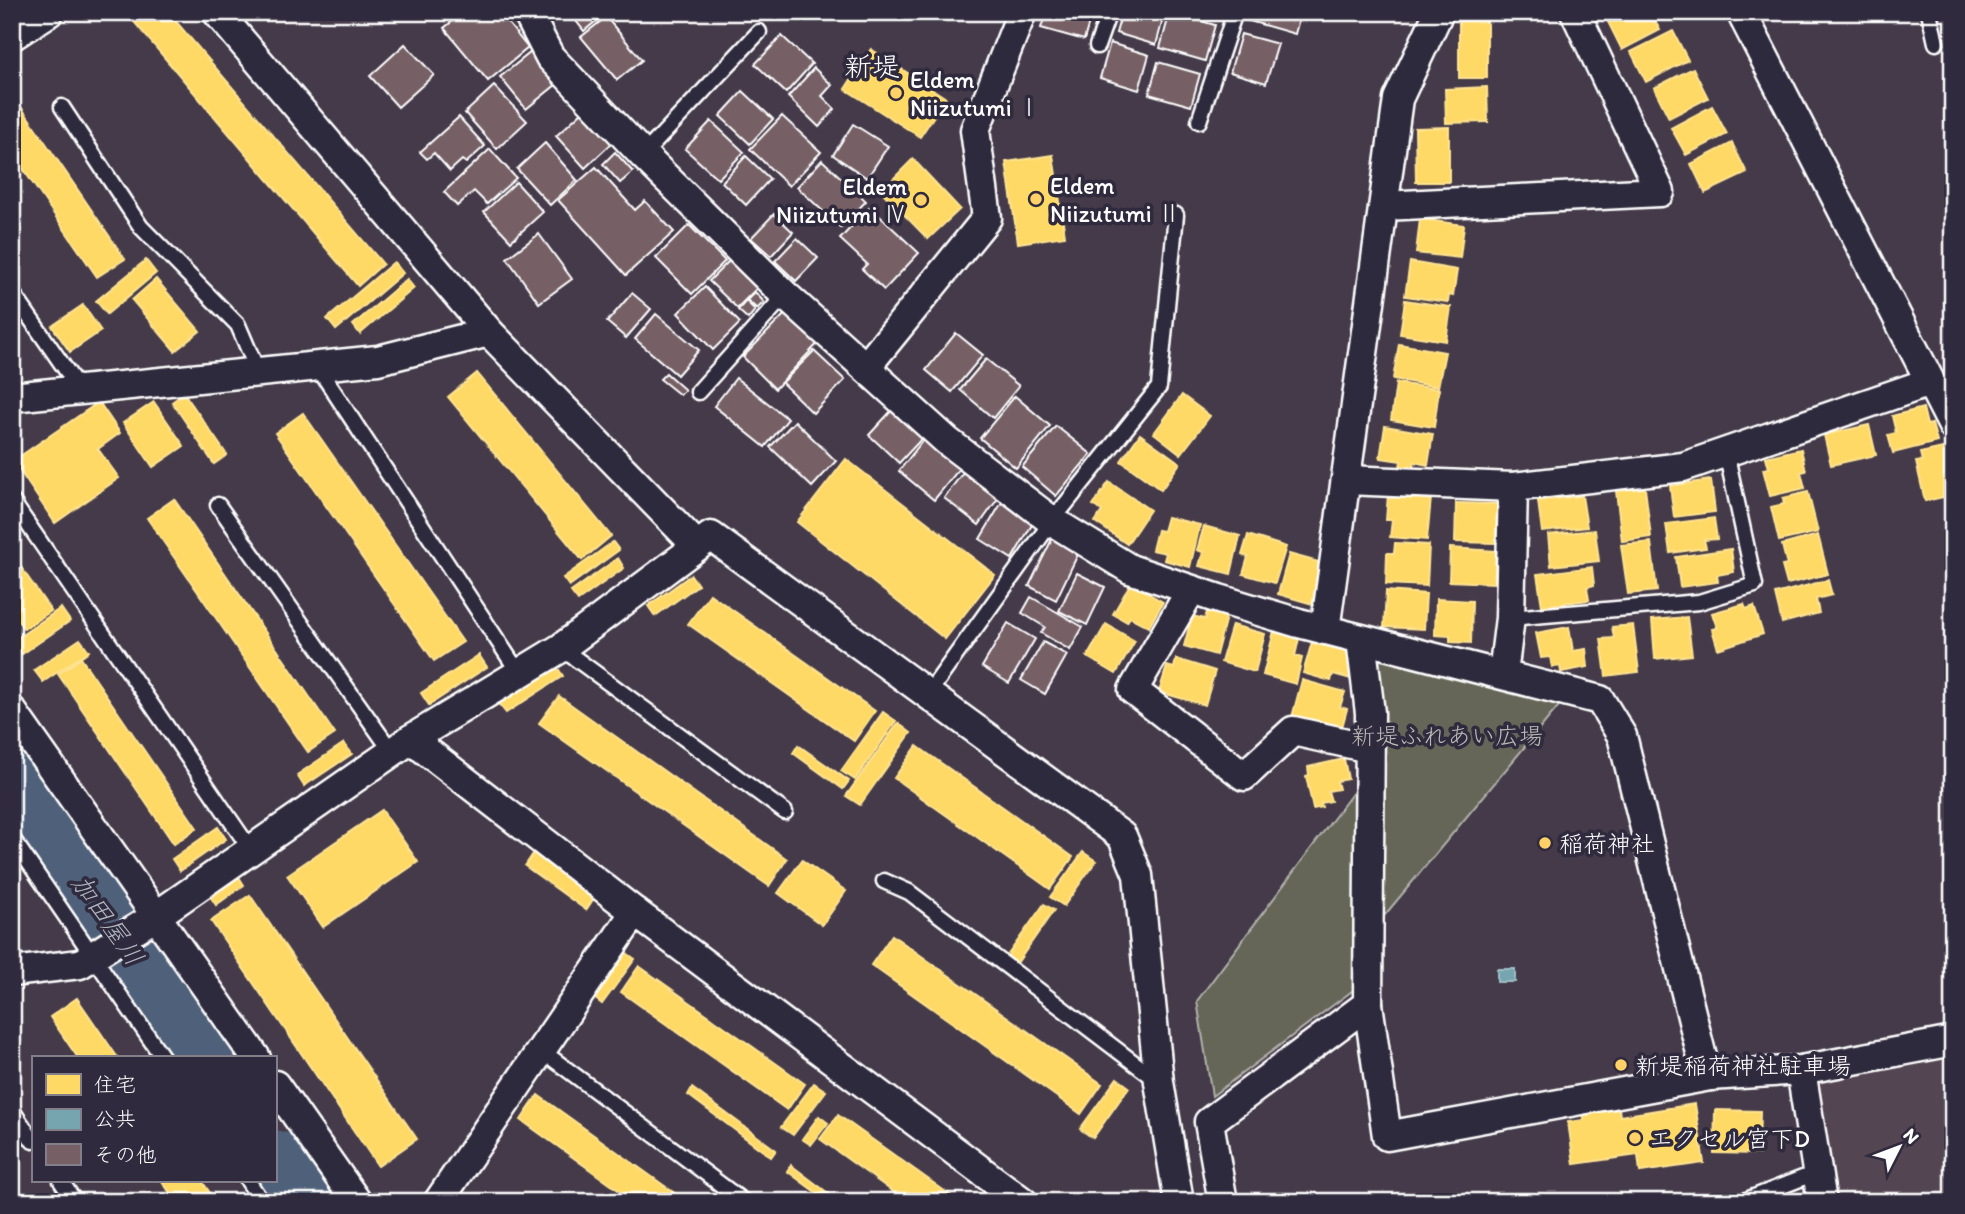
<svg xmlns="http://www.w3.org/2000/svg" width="1965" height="1214" font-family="Itim,'Klee One',sans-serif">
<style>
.built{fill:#534551}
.green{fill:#656658;stroke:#b2b2ac;stroke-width:2}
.homes{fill:#ffd966;stroke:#ffe494;stroke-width:2}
.public{fill:#76a5af;stroke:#9fc0c7;stroke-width:2}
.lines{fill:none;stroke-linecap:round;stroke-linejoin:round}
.river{stroke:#50607a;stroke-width:61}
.building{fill:#766065;stroke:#fff;stroke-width:2}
.service-casing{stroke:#fff;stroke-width:19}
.minor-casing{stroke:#fff;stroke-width:33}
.service{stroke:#2f2a3d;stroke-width:14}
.minor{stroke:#2f2a3d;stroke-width:28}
.poi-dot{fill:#ffd166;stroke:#2f2a3d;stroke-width:2.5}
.labels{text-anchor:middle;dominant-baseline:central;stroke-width:7;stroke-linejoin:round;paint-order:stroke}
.poi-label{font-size:24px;fill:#fff;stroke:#2f2a3d;text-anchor:start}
.park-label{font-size:24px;fill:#babab4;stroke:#2f2a3d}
.water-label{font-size:26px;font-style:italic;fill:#b0b7c3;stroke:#2f2a3d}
.quarter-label{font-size:28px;fill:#fff;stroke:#2f2a3d}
</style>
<rect width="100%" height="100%" fill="#443a49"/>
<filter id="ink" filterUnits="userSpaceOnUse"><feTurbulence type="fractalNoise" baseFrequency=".0143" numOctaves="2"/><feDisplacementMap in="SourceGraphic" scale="14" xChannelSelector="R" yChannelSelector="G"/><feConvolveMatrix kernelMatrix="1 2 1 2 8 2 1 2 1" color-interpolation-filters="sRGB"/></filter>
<g filter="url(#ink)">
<path class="built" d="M1953,1055V1202H1835L1813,1088L1825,1078Z"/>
<g class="green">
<path d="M1376,648L1567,696L1384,916Z"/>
<path d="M1360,783V985L1212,1096L1197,1001Z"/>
</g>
<g class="homes">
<path d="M135,12H168L383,264L358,286L130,17Z"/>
<path d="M1616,12H1650L1660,30L1622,50L1606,18Z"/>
<rect x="1459" y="20" width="28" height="58"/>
<path d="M1673,31L1688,60L1646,82L1631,52Z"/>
<path d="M871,49L946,98L920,137L845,89Z"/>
<path d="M1693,68L1708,98L1669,118L1654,88Z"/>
<path d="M1487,87L1488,122L1446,123L1445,89Z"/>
<path d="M15,98L125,259L97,277L12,153V100Z"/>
<path d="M1712,106L1727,134L1686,155L1671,128Z"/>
<path d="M1449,127V182H1416L1415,128Z"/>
<path d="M1732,143L1747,173L1705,193L1691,164Z"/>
<path d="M1053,155L1065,236L1018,243L1006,162Z"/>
<path d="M913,159L960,209L928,239L881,191Z"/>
<path d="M1420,219L1464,225L1460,258L1416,253Z"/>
<path d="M146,260L156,273L107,314L96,301Z"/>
<path d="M394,262L403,273L336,330L327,319Z"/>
<path d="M1410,262L1457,270L1453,296L1449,295L1448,302L1405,296Z"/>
<path d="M156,279L200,331L175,351L132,300Z"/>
<path d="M407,279L414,288L360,334L353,325Z"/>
<path d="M1405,300L1451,307L1446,341L1400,334Z"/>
<path d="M83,305L101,331L70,352L52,326Z"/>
<path d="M1399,344L1445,352L1438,387L1393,379Z"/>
<path d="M477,373L611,536L582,560L448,397Z"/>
<path d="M1396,383L1439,389L1434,427L1391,420Z"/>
<path d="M184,393L227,455L214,464L172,402Z"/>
<path d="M1182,395L1210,416L1181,454L1154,433Z"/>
<path d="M99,402L120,433L98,449L119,478L55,523L13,461Z"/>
<path d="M154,402L184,446L153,467L123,423Z"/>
<path d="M1923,408L1927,425L1932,424L1937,442L1893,453L1888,435L1896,433L1892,416Z"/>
<path d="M303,413L463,642L434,661L275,433Z"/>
<path d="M1869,425L1876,455L1831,465L1824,435Z"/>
<path d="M1385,426L1433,434L1428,465L1414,462L1413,469L1400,467L1401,461L1380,458Z"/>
<path d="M1140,434L1180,463L1161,490L1121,461Z"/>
<path d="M1943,448L1945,456L1951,455L1953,463V495L1925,501L1916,462L1922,461L1920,453Z"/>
<path d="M1801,449L1806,471L1801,472L1805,488L1770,496L1763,469L1769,468L1766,457Z"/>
<path d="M846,459L995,575L945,639L797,522Z"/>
<path d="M1711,480L1715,512L1674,517L1670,486Z"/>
<path d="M1109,482L1150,510L1127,544L1095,522L1102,511L1093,505Z"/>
<path d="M1645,488L1651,537L1622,541L1616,491Z"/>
<path d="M1808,492L1818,532L1779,541L1771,507L1784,504L1783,498Z"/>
<path d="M1388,494L1431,498L1427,540L1390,537L1392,520H1386Z"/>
<path d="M1582,496L1587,527L1542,532L1538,501Z"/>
<path d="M174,499L335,734L308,752L147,518Z"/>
<path d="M1456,503L1497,504L1496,543L1455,542Z"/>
<path d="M1167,517L1200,525L1190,567L1164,560L1166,553L1152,550L1157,530L1163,531Z"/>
<path d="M1714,518L1717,539L1704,540L1706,548L1670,553L1666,524Z"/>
<path d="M1204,526L1240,536L1231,574L1199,566L1203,552L1197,550Z"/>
<path d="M1595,530L1599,561L1551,566L1548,535Z"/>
<path d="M1248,535L1286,547L1275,583L1243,574L1248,557L1242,555Z"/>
<path d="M1818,535L1828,574L1787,584L1782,566L1787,565L1782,545Z"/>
<path d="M613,542L619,550L569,586L563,578Z"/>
<path d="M1651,542L1657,591L1628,594L1621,545Z"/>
<path d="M1395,543L1429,545L1427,586L1386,584L1387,553H1394Z"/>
<path d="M1450,548L1496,551L1494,583L1449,581Z"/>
<path d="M1731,549L1734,572L1717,575L1718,582L1680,587L1676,557Z"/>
<path d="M12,554L51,611L24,629L12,613Z"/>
<path d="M1289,554L1322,563L1316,605L1278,594Z"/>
<path d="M618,558L624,568L578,601L571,592Z"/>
<path d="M1592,567L1594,585L1587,587L1589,600L1542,606L1537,574Z"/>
<path d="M691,575L698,585L655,616L648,606Z"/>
<path d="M1828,580L1832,595L1816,599L1819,613L1782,623L1775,594Z"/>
<path d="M1131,583L1163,602L1149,627L1130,617L1127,622L1113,614Z"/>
<path d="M1386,591L1426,594L1424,629L1384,627Z"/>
<path d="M710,594L875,711L854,741L688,624Z"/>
<path d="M1436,599L1472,601L1471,643L1450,642V636L1435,635Z"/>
<path d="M1744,604L1746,609L1754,606L1763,634L1718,649L1712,629L1717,628L1712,613Z"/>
<path d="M61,608L70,621L22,654L13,641Z"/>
<path d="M1208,608L1227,613L1216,655L1184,646L1192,616L1205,619Z"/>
<path d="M1687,617L1692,655L1655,659L1652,620Z"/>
<path d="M1106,624L1135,641L1116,674L1087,657Z"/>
<path d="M1232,625L1265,634L1255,672L1221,662Z"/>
<path d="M1633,625L1639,672L1606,676L1601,639L1614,638L1612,627Z"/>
<path d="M1275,627L1300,634L1295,656L1302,658L1296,684L1263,675Z"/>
<path d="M1569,627L1573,651L1586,649L1588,667L1561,672L1560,666L1552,667L1550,657L1541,658L1536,633Z"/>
<path d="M1314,635L1349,646L1356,661L1351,679L1333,674L1331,681L1303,673Z"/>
<path d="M80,639L89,651L43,682L34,670Z"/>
<path d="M479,655L487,667L429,705L421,693Z"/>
<path d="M81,658L197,828L174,844L58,674Z"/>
<path d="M1176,659L1215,671L1205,705L1159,692L1167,666L1174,668Z"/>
<path d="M555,664L563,676L506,713L497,702Z"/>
<path d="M1302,680L1345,692L1340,707L1347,709L1341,731L1292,717Z"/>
<path d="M559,696L787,859L769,886L539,723Z"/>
<path d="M883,712L896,721L855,780L841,771Z"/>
<path d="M898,723L911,733L860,805L846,796Z"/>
<path d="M344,743L352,754L304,786L297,775Z"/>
<path d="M798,745L849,781L843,789L793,753Z"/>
<path d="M917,746L1073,857L1050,889L894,778Z"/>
<path d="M1344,759L1348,779L1337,781L1339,789L1328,791L1331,801L1321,803L1322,807L1313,809L1306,776L1309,775L1308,767Z"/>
<path d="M382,810L418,862L323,927L287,875Z"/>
<path d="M218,827L226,839L180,871L172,859Z"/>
<path d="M535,851L596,895L586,910L525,866Z"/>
<path d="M1083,852L1096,861L1064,906L1050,897Z"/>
<path d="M802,860L846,891L822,925L778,893Z"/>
<path d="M239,877L244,885L216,905L210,896Z"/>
<path d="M250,895L417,1139L378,1166L211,921Z"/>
<path d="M1044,904L1054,910L1017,963L1007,956Z"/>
<path d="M892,935L1102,1084L1081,1114L871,965Z"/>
<path d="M621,949L635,959L602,1004L588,993Z"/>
<path d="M639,966L805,1084L787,1110L621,992Z"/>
<path d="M77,998L118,1058H78L50,1017Z"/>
<path d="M1117,1078L1129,1087L1093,1138L1080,1129Z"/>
<path d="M814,1083L826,1091L793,1135L781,1127Z"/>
<path d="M692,1088L776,1150L771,1157L688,1095Z"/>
<path d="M538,1095L687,1202H635L521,1120Z"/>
<path d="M1695,1104L1704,1163L1640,1172L1638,1155L1574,1164L1568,1122L1584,1120L1583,1114L1619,1109L1620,1116Z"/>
<path d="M1715,1110L1760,1111L1759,1154L1714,1153Z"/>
<path d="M838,1115L960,1202H907L820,1139Z"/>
<path d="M819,1116L828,1123L811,1145L802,1139Z"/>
<path d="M791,1165L840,1202H829L787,1171Z"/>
<path d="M162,1181H202L216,1202H176Z"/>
</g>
<rect class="public" x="1497" y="969" width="18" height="13"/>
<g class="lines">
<g class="river">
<path d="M12,783L204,1058"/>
<path d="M275,1161L303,1202"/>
</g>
</g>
<g class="building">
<path d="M464,12H499L528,48L488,81L444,28Z"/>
<path d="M569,12H607L584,31Z"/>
<path d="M1046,12H1092L1084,40L1041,28Z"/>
<path d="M1122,12H1165L1156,45L1116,33Z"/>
<path d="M1170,12L1215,25L1205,61L1160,48Z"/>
<path d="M1193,12H1221L1219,20Z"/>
<path d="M1248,12H1301L1295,34L1246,20Z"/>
<path d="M606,17L642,60L617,80L581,37Z"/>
<path d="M1241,34L1278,44L1266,83L1230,72Z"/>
<path d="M782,36L812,64L786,93L755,64Z"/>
<path d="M1110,43L1149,55L1139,90L1100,78Z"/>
<path d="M405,44L434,75L398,107L370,76Z"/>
<path d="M531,52L557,84L526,109L500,77Z"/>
<path d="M1158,62L1200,74L1191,106L1149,94Z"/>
<path d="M814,68L832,85L822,96L835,109L819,127L788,97Z"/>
<path d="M494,86L527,121L497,149L465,113Z"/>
<path d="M743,91L773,119L750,144L720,116Z"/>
<path d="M582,112L612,143L585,168L556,136Z"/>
<path d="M782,116L821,152L789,186L750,149Z"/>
<path d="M459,117L485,146L466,163L462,160L450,171L434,153L427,159L420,152Z"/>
<path d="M711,121L744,152L718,179L685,149Z"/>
<path d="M853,124L888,146L867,178L833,155Z"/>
<path d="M545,143L577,180L550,205L517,169Z"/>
<path d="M490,149L516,178L487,204L474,191L457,206L444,192Z"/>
<path d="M615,152L633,172L620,183L603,164Z"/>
<path d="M746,156L770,179L746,205L722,182Z"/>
<path d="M822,160L866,201L841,228L797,187Z"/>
<path d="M596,167L635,210L645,201L674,232L626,275L558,200Z"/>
<path d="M516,182L543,212L511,241L484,212Z"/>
<path d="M870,207L919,253L884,290L862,269L867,264L840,239Z"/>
<path d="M774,214L793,232L771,256L751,238Z"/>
<path d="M689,225L725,261L692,294L656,258Z"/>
<path d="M539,234L572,279L539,303L507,258Z"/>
<path d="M797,238L818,258L796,281L775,261Z"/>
<path d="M732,258L760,285L737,308L709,281Z"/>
<path d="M705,287L740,323L713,350L678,313Z"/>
<path d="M755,292L764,302L757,309L747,300Z"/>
<path d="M632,293L651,309L626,338L607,322Z"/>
<path d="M746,301L755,310L748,319L738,310Z"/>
<path d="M789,310L821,340L775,389L743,357Z"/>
<path d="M656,314L699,350L677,375L635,339Z"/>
<path d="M956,333L983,355L952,392L926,370Z"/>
<path d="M814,351L845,380L813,413L782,383Z"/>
<path d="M986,359L1019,386L993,418L960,390Z"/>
<path d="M666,373L685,390L680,395L660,379Z"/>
<path d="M736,378L788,419L765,447L714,406Z"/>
<path d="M1015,396L1050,426L1016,468L980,438Z"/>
<path d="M894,408L925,435L899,463L869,435Z"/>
<path d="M795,421L836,461L812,487L770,447Z"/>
<path d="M1056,426L1091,454L1056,496L1022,467Z"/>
<path d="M924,439L960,468L934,500L899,471Z"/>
<path d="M964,471L999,497L979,525L944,498Z"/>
<path d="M1005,497L1037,516L1012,559L980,539Z"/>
<path d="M1054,535L1081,548L1056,600L1029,586Z"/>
<path d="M1077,573L1105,587L1087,625L1059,611Z"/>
<path d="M1031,597L1083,627L1070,650L1041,633L1045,627L1022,613Z"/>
<path d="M1008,623L1035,639L1009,683L982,667Z"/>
<path d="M1043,642L1067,655L1045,694L1021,680Z"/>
</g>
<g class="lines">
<defs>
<g id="service">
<path d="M1929,12L1936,43"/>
<path d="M1097,46L1109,12"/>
<path d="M62,107L141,227L238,325L258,372"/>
<path d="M1199,121L1235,12"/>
<path d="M643,155L759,32"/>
<path d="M12,292L80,390"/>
<path d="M317,366L519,673"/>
<path d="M698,392L785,295"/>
<path d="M12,501L251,850"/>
<path d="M218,505L392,752"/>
<path d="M1510,618L1699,602L1755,585L1726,452"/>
<path d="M561,648L785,812"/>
<path d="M928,694L1052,521L1159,387L1176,215"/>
<path d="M12,838L163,1058"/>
<path d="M884,881L909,892L1158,1081"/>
<path d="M541,1050L744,1202"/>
<path d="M12,1110L33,1141"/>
<path d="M61,1181L75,1202"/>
<path d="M248,1181L262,1202"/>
<path d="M1741,1202L1818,1172"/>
</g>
<g id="minor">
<path d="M217,12L489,332L697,546"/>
<path d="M527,12L550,57L643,155L785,295L947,441L1052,521L1130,569L1219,599L1299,623L1600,700L1622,736L1703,1061L1710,1076L1801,1070L1953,1041"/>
<path d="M1741,12L1953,426"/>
<path d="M12,36L49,12"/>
<path d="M1384,206L1660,192L1575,12"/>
<path d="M866,367L987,218L975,130L1022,12"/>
<path d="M12,397L378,360L489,332"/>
<path d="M1346,480L1513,487L1683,467L1930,382"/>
<path d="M1191,590L1133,690L1244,776L1293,731L1369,748"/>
<path d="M1325,630L1398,99L1439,12"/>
<path d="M1503,674L1510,618L1513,487"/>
<path d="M12,711L256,1058"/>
<path d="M411,739L635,912L1023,1202"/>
<path d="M12,972L80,964L156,916L411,739L561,648L711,536L1122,836L1138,875L1159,1082L1179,1202"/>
<path d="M1368,1004L1387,1136L1710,1076"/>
<path d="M1801,1070L1822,1202"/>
<path d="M275,1085L357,1202"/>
<path d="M438,1202L635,912"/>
<path d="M1223,1202L1209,1122L1368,1004L1370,713L1361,639"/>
</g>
</defs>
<use href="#service" class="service-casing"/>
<use href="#minor" class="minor-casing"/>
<use href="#service" class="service"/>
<use href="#minor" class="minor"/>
</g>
</g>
<g class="poi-dot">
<circle cx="896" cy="93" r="7"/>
<circle cx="1036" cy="199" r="7"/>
<circle cx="921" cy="200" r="7"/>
<circle cx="1545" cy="843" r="7"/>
<circle cx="1621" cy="1065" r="7"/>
<circle cx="1635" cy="1138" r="7"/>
</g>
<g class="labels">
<g class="poi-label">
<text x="910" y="79">Eldem<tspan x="910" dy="28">Niizutumi Ⅰ</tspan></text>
<text x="1050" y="185">Eldem<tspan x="1050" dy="28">Niizutumi Ⅱ</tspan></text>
<text x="907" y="186" text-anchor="end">Eldem<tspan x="907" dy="28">Niizutumi Ⅳ</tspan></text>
<text x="1559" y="843">稲荷神社</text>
<text x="1635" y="1065">新堤稲荷神社駐車場</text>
<text x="1649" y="1138">エクセル宮下D</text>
</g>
<g class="park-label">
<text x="1447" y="735">新堤ふれあい広場</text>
</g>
<g class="water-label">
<text transform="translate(108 920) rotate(55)">加田屋川</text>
</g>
<g class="quarter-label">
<text x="872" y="66">新堤</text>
</g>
</g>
<rect width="1965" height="1214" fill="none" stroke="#2f2a3d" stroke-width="42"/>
<rect x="21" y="21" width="1923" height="1172" fill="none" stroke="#fff" stroke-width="2.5" filter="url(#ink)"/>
<rect x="32" y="1056" width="245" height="126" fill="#2f2a3d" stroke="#827f8b" stroke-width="2"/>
<rect x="46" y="1074" width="35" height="21" fill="#ffd966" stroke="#827f8b" stroke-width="2"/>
<text x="94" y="1092" font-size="21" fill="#ffffff">住宅</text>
<rect x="46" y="1109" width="35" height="21" fill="#76a5af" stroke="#827f8b" stroke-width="2"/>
<text x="94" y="1126" font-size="21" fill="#ffffff">公共</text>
<rect x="46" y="1144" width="35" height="21" fill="#766065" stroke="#827f8b" stroke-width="2"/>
<text x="94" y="1162" font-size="21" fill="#ffffff">その他</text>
<g transform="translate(1899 1147) rotate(48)" stroke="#2f2a3d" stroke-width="5" paint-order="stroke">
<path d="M0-5L12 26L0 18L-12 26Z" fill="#ffffff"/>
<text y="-10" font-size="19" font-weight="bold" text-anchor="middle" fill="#ffffff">N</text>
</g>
</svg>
